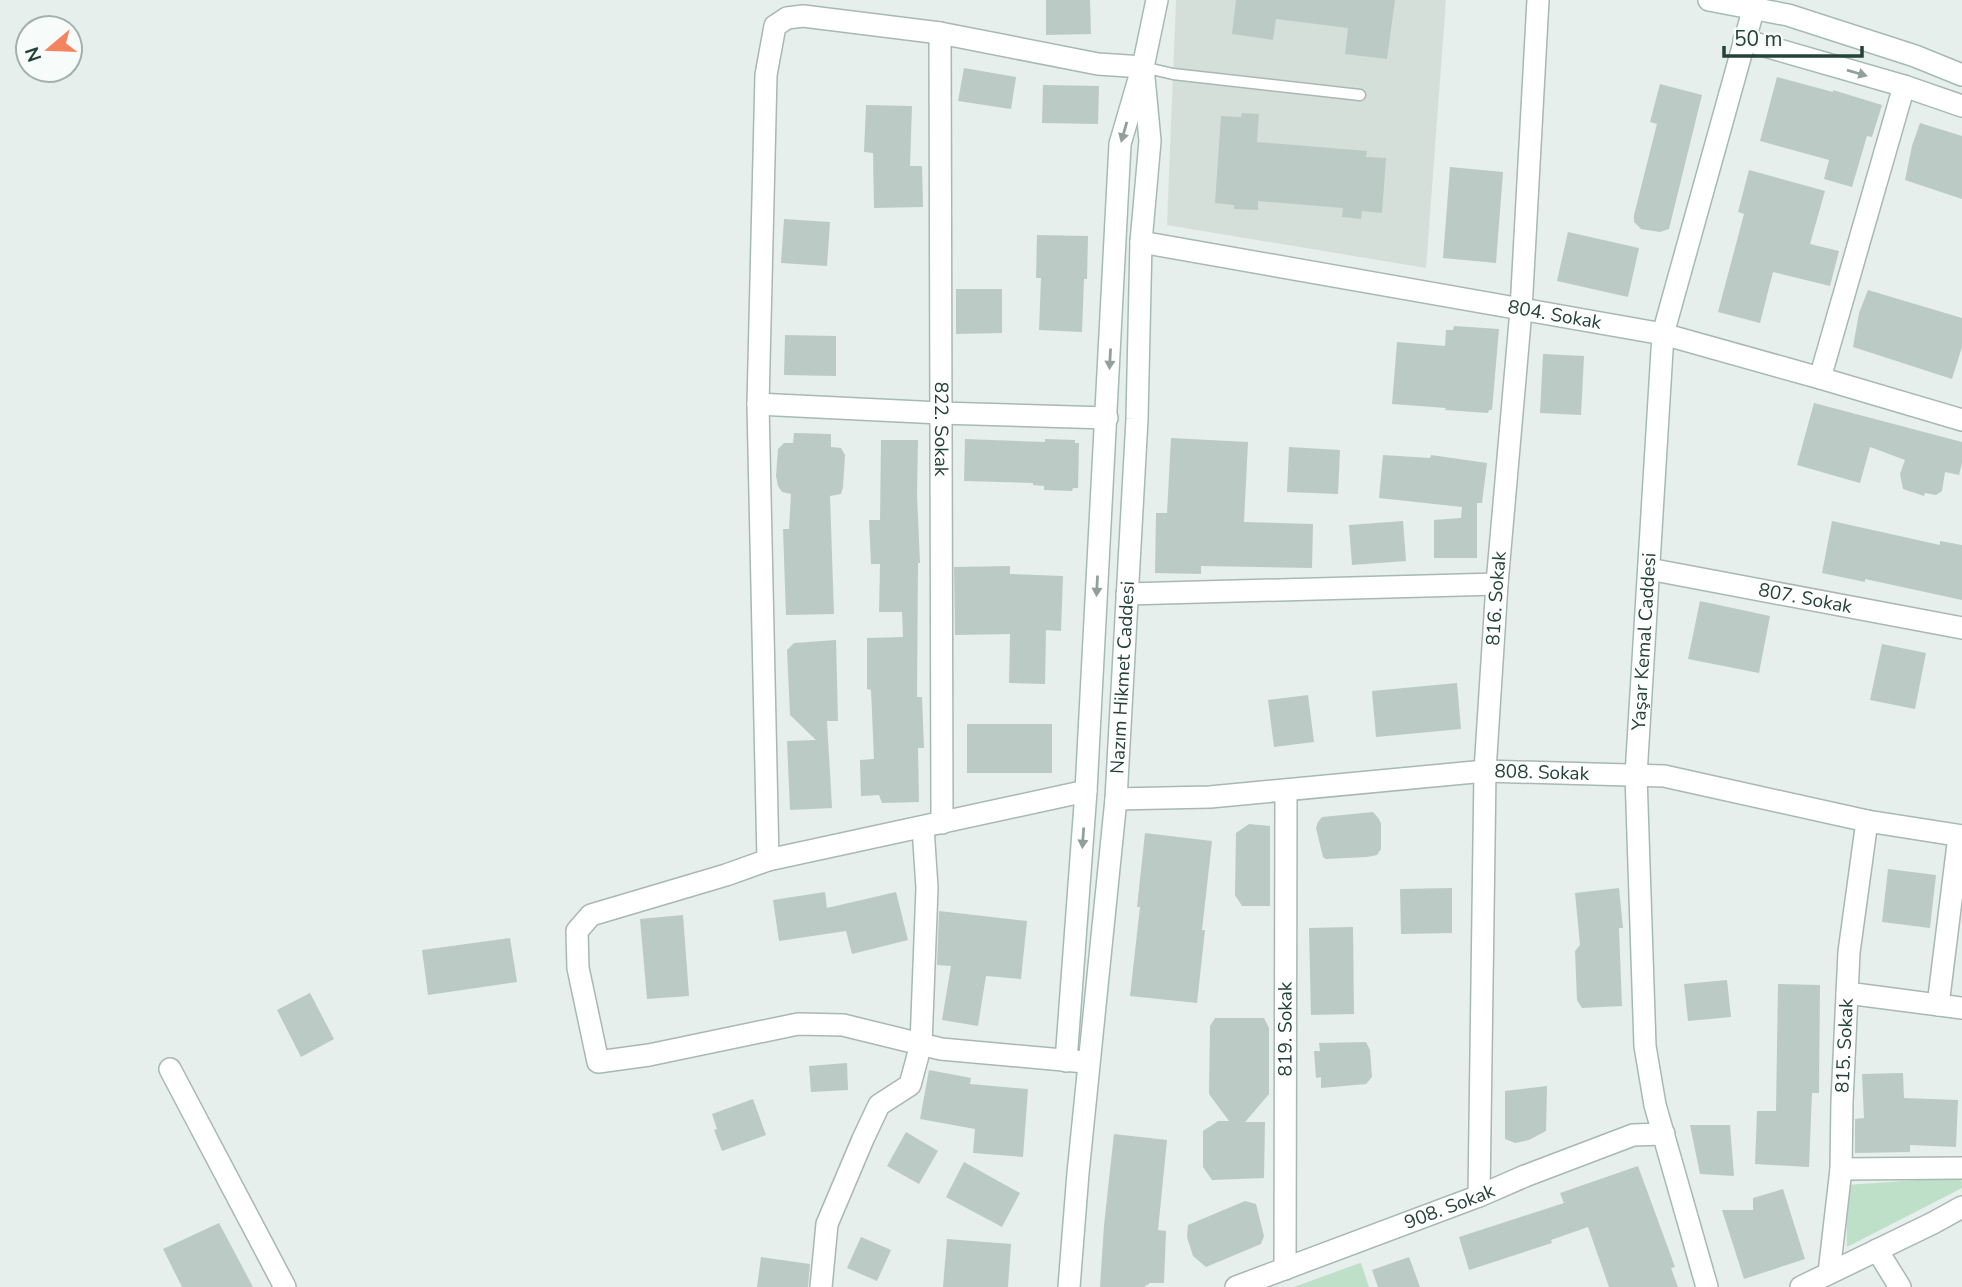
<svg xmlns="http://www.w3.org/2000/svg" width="1962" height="1287" font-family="'Nunito Sans',sans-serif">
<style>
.built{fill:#d4dfda}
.green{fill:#bfe0c8}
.building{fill:#bbcac4}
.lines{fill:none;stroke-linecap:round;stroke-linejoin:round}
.lane-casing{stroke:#a8b8b2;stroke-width:13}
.street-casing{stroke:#a8b8b2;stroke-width:24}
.secondary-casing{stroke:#a4bbb3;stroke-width:24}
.lane{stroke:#fff;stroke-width:10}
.street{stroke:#fff;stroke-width:21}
.secondary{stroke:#fff;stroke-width:21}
.oneway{fill:#92a09c}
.labels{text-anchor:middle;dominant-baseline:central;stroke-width:6;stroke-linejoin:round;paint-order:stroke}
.street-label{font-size:19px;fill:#24423a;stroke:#f7fbf9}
</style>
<rect width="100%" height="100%" fill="#e6efeb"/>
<path class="built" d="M1176,0H1446L1426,268L1167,225Z"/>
<g class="green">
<path d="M1961,1177L1962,1188L1847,1247L1846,1185Z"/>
<path d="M1361,1263L1369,1287H1294L1360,1263Z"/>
</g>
<g class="building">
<path d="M1046,0H1090L1091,34L1046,35Z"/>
<path d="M1236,0H1395L1387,59L1345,54L1348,28L1276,19L1273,40L1232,34Z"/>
<path d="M964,68L1016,77L1011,109L958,101Z"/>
<path d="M1777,77L1833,92V90L1882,105L1872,137L1867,136L1852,187L1824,179L1829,160L1760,141Z"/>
<path d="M1660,84L1702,95L1669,229L1660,232L1641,229L1634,222V215L1657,124L1650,122Z"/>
<path d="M1043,85L1099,86L1098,124L1042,123Z"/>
<path d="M866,105L912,106L910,166H922L923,207L874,208L873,153L864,152Z"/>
<path d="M1242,113L1259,114L1257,142L1367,151L1366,157L1386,158L1382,213L1362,211L1361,219L1342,217L1343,208L1258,201V210L1234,209V205L1215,203L1221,116L1241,117Z"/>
<path d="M1920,123L1962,136V199L1905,180L1912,146Z"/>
<path d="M1450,167L1503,172L1496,263L1443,258Z"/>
<path d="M1749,170L1825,191L1810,244L1839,251L1830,286L1773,272L1760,323L1718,312L1744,214L1738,212Z"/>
<path d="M784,219L830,222L827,266L781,263Z"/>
<path d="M1568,232L1639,248L1628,297L1557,281Z"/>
<path d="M1037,235L1088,236L1087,279H1084L1082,332L1039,330L1041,278H1036Z"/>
<path d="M956,289H1002V333L956,334Z"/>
<path d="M1868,290L1962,318V347L1952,379L1853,347L1859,313Z"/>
<path d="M1454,326L1499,329L1492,410H1489L1488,413L1445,410L1446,408L1392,404L1397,342L1445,346L1446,330H1453Z"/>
<path d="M785,335L836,336V376L784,375Z"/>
<path d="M1543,354L1584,356L1581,415L1540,413Z"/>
<path d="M1814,403L1962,442V463L1959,475L1945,472L1942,491L1936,495L1925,493L1924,496L1903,489L1900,474L1905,460L1870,447L1860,483L1797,465Z"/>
<path d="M794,433L831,434V447L841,448L845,455L843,487L841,494L830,496L834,614L786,615L783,529H789L791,494L782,492L778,486L776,476L778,449L784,443H793Z"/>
<path d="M1171,438L1248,442L1244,522L1313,524L1312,568L1201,566V574L1155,573L1156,513H1167Z"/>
<path d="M965,439L1045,442V439L1075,440V443H1079L1078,488H1073L1072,491L1044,490V486L1033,485V483L964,481Z"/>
<path d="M881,440H918L917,495L920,563H918L917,697H922L924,748H918L919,802L882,803L879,795L861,796L860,760L874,759L871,690L867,689V638L903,637L902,612H879L880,564H871L869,520H880Z"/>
<path d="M1289,447L1340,450L1338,494L1287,492Z"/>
<path d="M1383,455L1430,458L1431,455L1487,463L1482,503H1477V558H1434V520L1461,518L1462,507L1379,498Z"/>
<path d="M1403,521L1406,561L1352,565L1349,525Z"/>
<path d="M1832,521L1940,545V541L1962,545V600L1865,579V582L1822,573Z"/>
<path d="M1010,566V574L1063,576L1061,631L1046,630L1045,684L1009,683L1010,634L955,635L954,567Z"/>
<path d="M1700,601L1770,616L1759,673L1688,659Z"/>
<path d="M836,640L838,721H827L832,808L790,810L787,741L816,740L790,715L787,650L794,643Z"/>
<path d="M1882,644L1926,653L1915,709L1870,700Z"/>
<path d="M1457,683L1461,729L1376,737L1372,691Z"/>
<path d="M1308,695L1314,742L1274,747L1268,700Z"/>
<rect x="967" y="724" width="85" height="49"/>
<path d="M1373,812L1379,819L1381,824V849L1377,855L1367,857L1326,859L1323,857L1316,828L1318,822L1322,817Z"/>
<path d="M1249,824L1270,826V906H1242L1235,895L1236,833Z"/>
<path d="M1145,833L1212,841L1202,930H1205L1197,1003L1130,996L1140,907H1137Z"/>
<path d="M1888,869L1936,875L1930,928L1882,922Z"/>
<path d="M1452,888V933L1401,934L1400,889Z"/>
<path d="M1619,888L1623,928H1619L1622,1006L1582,1008L1577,1000L1575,951L1580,945L1575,893Z"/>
<path d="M825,892L827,908L896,892L908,940L852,954L846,931L779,941L773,900Z"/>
<path d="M939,911L1027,921L1021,979L986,976L978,1026L942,1020L951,966L937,965Z"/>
<path d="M683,915L689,996L647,999L640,919Z"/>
<path d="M1353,927L1354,1014L1311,1015L1309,928Z"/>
<path d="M510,938L517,982L428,995L422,950Z"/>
<path d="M1727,980L1731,1017L1688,1021L1684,984Z"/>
<path d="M1778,984L1820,985L1819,1093H1812L1809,1167L1755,1164L1757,1111H1776Z"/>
<path d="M310,993L334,1039L301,1057L277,1010Z"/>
<path d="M1215,1018H1264L1269,1028V1094L1245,1122H1265L1264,1178L1212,1180L1203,1167V1131L1218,1121H1229L1209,1094L1210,1026Z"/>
<path d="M1366,1042L1370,1050L1372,1077L1366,1084L1321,1088V1077L1316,1078L1314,1051H1320L1319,1043Z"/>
<path d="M847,1063L848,1090L811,1092L809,1066Z"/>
<path d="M929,1070L971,1078L970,1084L1028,1089L1023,1157L973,1153L975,1129L920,1119Z"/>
<path d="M1903,1073L1904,1098L1958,1100L1956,1147L1910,1145V1152L1855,1153V1119L1864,1118L1862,1074Z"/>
<path d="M1547,1086L1546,1131L1529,1140L1515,1143L1505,1139V1091Z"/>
<path d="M753,1099L766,1135L722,1151L714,1130L717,1129L712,1114Z"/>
<path d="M1690,1125H1730L1734,1176L1700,1174Z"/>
<path d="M906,1132L938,1151L919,1184L887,1166Z"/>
<path d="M1114,1134L1167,1140L1158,1230L1166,1231L1164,1283H1150L1144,1287H1100L1104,1225Z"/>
<path d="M964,1162L1020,1193L1002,1227L946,1197Z"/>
<path d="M1638,1166L1675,1267L1671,1268L1678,1287H1609L1588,1227L1551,1240L1552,1243L1469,1270L1459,1237L1564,1203L1560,1193Z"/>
<path d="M1783,1189L1805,1259L1744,1279L1722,1210H1753V1198Z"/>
<path d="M1245,1201L1256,1204L1264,1236L1261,1244L1206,1267L1193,1256L1187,1237L1188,1225Z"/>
<path d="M219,1223L253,1287H182L163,1249Z"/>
<path d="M861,1237L891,1250L877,1281L847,1268Z"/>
<path d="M947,1239L1011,1244L1008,1287H943Z"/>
<path d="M761,1257L810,1264L808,1287H757Z"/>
<path d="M1409,1257L1420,1287H1378L1372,1270Z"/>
</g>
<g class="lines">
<defs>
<path id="lane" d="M1143,67L1173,74L1360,95"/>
<g id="street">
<path id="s1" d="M940,33L942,823"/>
<path id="s2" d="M1141,242L1663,334L1820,378L1962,420"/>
<path d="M1820,378L1904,86"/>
<path d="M758,404L940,413L1107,418"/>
<path id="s3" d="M1649,569L1962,628"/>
<path d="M1127,594L1497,584"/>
<path id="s4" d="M1116,799L1210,797L1485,771L1664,776L1867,821L1962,836"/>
<path d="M768,860L758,404L766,75L775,26L787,18L803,16L940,33L1098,64L1143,67"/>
<path d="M1847,993L1962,1008"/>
<path d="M1938,1005L1959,836"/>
<path d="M1085,1062L941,1049L843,1025L798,1024L649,1055L598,1062L578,968L577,931L591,915L726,875L768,860L1086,791"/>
<path d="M170,1069L285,1287"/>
<path d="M1841,1169L1962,1168"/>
<path id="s5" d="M1479,1196L1485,771L1497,584L1521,310L1538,0"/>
<path d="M1877,1250L1900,1287"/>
<path id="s6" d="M1285,1269L1286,791"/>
<path id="s7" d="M1829,1273L1841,1169L1842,1101L1849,952L1867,821"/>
<path d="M821,1287L827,1224L863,1139L879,1105L910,1085L921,1044L927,888L923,827"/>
<path id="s8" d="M1236,1287L1479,1196L1525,1176L1633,1135L1664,1134"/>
<path d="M1801,1287L1933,1223L1962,1207"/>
</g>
<g id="secondary">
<path d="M1709,0L1788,15L1915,56L1962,75"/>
<path d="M1744,40L1904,86L1962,106"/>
<path d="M1066,1061L1086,791L1120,144L1139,79"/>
<path id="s9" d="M1069,1287L1078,1173L1116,799L1137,419L1141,242L1150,141L1143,67L1157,0"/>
<path id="s10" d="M1707,1287L1655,1105L1645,1046L1636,775L1663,334L1756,0"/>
</g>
</defs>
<use href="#lane" class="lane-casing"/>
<use href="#street" class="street-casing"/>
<use href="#secondary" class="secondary-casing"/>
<use href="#lane" class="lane"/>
<use href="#street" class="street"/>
<use href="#secondary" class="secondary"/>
</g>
<defs><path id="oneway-solid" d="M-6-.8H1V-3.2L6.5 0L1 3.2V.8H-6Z" transform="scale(1.75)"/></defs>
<g class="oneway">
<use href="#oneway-solid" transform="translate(1857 73) rotate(16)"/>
<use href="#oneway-solid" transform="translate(1124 132) rotate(106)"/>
<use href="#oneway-solid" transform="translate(1110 359) rotate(93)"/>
<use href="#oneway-solid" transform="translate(1097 586) rotate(93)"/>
<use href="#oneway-solid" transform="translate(1083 838) rotate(94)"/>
</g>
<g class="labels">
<g class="street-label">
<text stroke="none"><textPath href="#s2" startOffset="420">804. Sokak</textPath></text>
<text stroke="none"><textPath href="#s1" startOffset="396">822. Sokak</textPath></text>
<text stroke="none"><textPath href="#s5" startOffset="598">816. Sokak</textPath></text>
<text stroke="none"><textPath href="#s3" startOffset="159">807. Sokak</textPath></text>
<text stroke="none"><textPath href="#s10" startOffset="654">Yaşar Kemal Caddesi</textPath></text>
<text stroke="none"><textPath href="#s9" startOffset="612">Nazım Hikmet Caddesi</textPath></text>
<text stroke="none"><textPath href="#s4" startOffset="427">808. Sokak</textPath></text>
<text stroke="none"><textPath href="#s6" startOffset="240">819. Sokak</textPath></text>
<text stroke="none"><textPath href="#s7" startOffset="228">815. Sokak</textPath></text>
<text stroke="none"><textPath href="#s8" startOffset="228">908. Sokak</textPath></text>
</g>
</g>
<g transform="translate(49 49) rotate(251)"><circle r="33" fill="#f7fbf9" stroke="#a3b1ad" stroke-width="2"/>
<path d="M0-5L12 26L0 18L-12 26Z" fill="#f4845f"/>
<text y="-10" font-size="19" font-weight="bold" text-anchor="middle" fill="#24423a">N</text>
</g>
<path d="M1724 46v10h138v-10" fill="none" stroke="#24423a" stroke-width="3.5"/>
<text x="1734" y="46" font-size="21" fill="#24423a" stroke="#f7fbf9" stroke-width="5" paint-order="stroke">50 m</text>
</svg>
